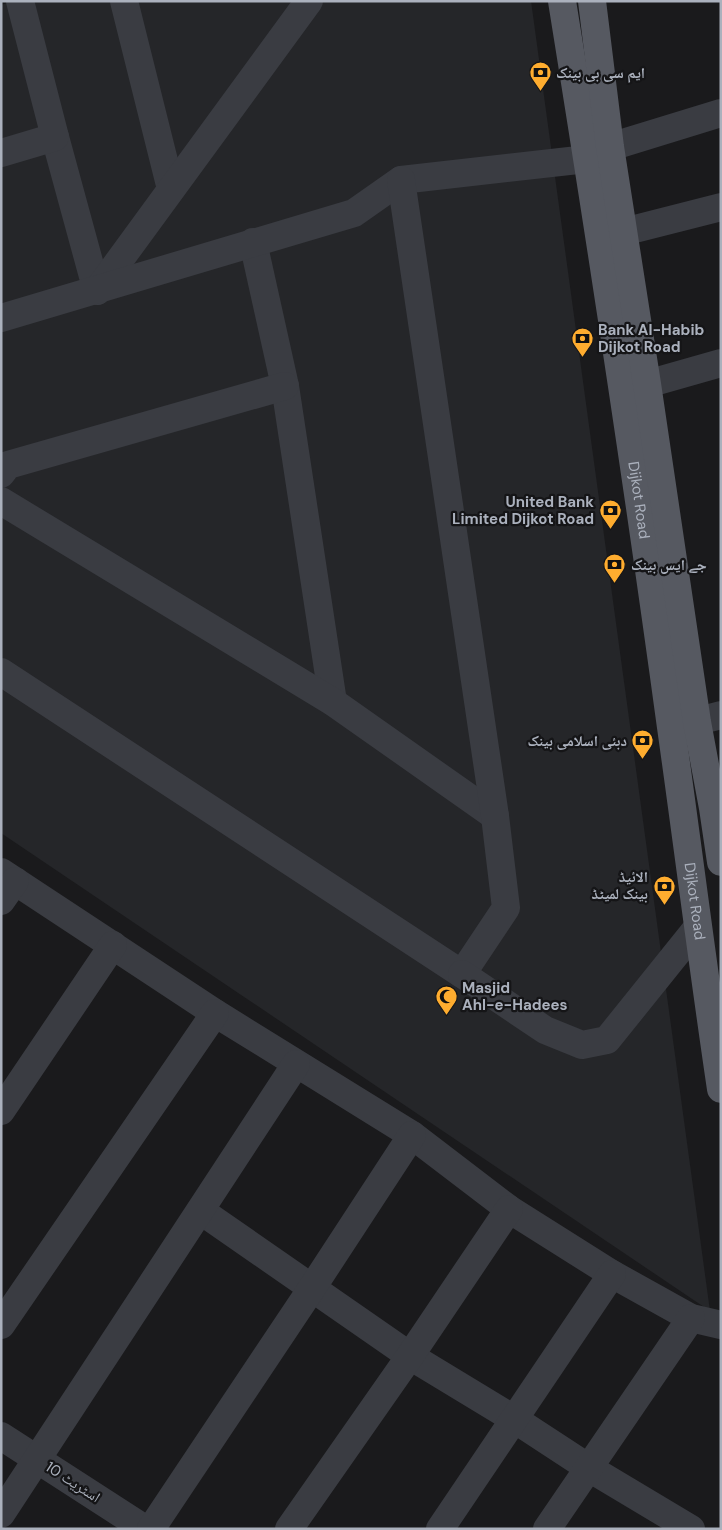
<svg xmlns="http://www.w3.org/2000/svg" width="722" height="1530" font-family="'DM Sans','Noto Naskh Arabic',sans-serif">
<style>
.built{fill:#252629}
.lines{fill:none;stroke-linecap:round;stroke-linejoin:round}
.minor{stroke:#3a3c42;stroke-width:28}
.major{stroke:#565961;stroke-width:28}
.labels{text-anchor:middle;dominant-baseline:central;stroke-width:4.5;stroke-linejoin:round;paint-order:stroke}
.poi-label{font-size:15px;font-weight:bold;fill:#abb1bd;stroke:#151517;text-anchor:start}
.street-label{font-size:15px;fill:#abb1bd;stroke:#151517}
</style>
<rect width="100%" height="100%" fill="#1a1a1c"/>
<path class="built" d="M13,1H531L710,1311L1,833V5Z"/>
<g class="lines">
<g class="minor">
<path d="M124,1L171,189"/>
<path d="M55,137L97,291"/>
<path d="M610,147L721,113"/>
<path d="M1,153L55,137L20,1"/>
<path d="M623,232L721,207"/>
<path d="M253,242L285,386L333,702"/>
<path d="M97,291L309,1"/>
<path d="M1,318L354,213L401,180L587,159"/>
<path d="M647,384L721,363"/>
<path d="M1,474L8,465L285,386"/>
<path d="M1,501L333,702L495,816"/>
<path d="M1,672L462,974L506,908L495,816L401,180"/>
<path d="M675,727L721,715"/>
<path d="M1,872L215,1013L412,1135L509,1209L612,1274L691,1318L721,1325"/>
<path d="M1,901L15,881"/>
<path d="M462,974L545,1030L582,1045L607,1040L697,928"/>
<path d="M1,1111L113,945"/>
<path d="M201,1211L410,1356L514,1419L589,1468L691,1529"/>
<path d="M1,1325L215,1013"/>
<path d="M1,1436L145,1529"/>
<path d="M1,1514L296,1064"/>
<path d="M151,1529L312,1288L412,1135"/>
<path d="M289,1529L410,1356L509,1209"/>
<path d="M440,1529L612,1274"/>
<path d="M547,1529L691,1318"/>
</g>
<g class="major">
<path id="s1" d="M562,1C601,243 638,485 671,727C688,848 703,968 721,1089"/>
<path d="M592,1L610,147L647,384L697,722L713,808L721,862"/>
</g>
</g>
<defs>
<symbol id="bank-pin" viewBox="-11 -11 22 30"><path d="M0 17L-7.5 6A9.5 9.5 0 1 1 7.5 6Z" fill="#ffad2f" stroke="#151517"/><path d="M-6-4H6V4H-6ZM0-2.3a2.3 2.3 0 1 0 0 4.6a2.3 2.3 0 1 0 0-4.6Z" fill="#111"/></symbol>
<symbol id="mosque-pin" viewBox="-11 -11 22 30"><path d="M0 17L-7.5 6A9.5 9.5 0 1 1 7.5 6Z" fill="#ffad2f" stroke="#151517"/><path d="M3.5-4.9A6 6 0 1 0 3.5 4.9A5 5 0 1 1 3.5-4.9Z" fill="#111"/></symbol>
</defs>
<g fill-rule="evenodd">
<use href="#bank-pin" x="528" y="60" width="25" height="34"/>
<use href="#bank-pin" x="570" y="326" width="25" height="34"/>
<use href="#bank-pin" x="598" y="498" width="25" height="34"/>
<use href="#bank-pin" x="602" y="552" width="25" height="34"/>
<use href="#bank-pin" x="630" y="728" width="25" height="34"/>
<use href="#bank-pin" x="652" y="874" width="25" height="34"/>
<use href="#mosque-pin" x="434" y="984" width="25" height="34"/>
</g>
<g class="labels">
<g class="poi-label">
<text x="556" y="73">ایم سی بی بینک</text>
<text x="598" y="330">Bank Al-Habib<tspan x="598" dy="17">Dijkot Road</tspan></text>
<text x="594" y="502" text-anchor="end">United Bank<tspan x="594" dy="17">Limited Dijkot Road</tspan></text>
<text x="631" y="565">جے ایس بینک</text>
<text x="627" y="741" text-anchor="end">دبئی اسلامی بینک</text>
<text x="648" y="877" text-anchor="end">الائیڈ<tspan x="648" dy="17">بینک لمیٹڈ</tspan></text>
<text x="462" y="988">Masjid<tspan x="462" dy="17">Ahl-e-Hadees</tspan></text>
</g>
<g class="street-label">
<text stroke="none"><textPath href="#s1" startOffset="505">Dijkot Road</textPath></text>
<text stroke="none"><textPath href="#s1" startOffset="910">Dijkot Road</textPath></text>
<text transform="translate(73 1482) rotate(33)">اسٹریٹ 10</text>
</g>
</g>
<rect width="722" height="1530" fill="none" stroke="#abb1bd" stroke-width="5"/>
</svg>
